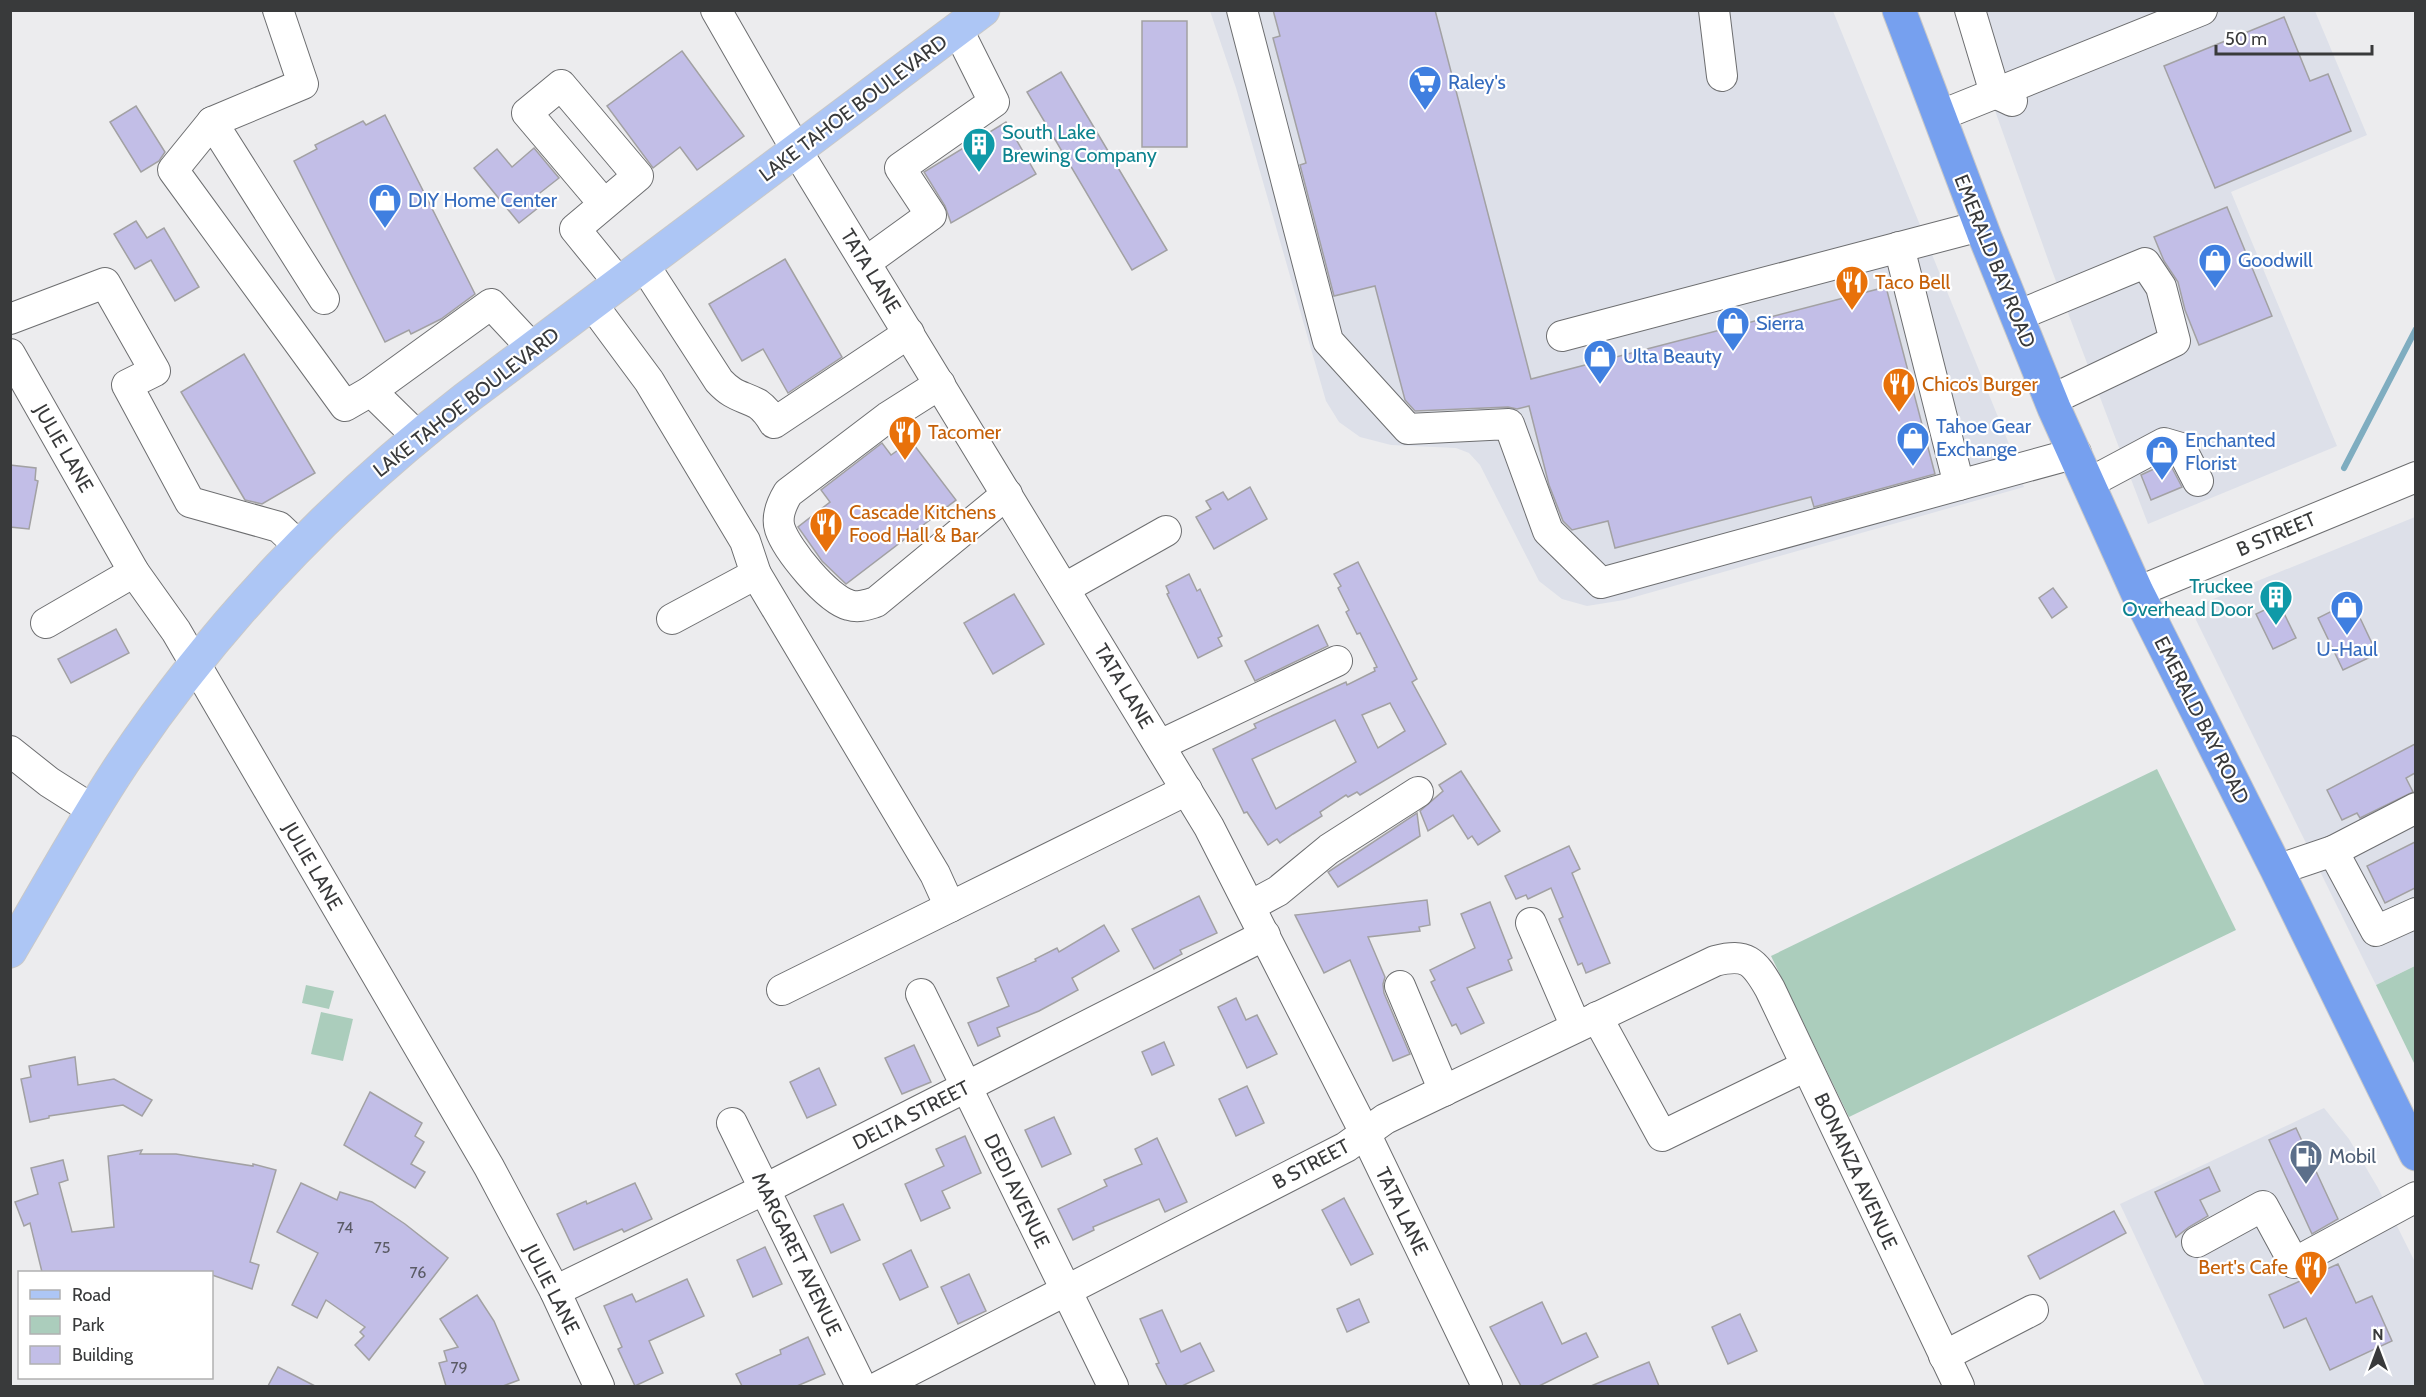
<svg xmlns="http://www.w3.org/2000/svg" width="2426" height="1397" font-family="Cabin,sans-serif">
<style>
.built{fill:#dde0e9}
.green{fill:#abcdbc}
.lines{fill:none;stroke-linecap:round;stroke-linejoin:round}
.stream{stroke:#7fadc0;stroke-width:6}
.building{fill:#c2bee7;stroke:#a2a1a3;stroke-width:1.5;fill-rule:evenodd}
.minor-casing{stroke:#6d6e70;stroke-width:32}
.major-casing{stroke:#c8c8c8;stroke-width:35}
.highway-casing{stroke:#c8c8c8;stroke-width:35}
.minor{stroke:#fff;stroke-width:30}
.major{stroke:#adc6f5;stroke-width:33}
.highway{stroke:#76a0ef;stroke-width:33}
.labels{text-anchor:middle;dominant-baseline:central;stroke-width:4.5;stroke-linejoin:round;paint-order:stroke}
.number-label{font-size:16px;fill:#5b5b66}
.shop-label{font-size:20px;fill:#366cbe;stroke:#fff;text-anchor:start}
.street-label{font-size:20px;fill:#393a3b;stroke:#fff}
.culture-label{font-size:20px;fill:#0d838f;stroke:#fff;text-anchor:start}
.food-label{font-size:20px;fill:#c56008;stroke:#fff;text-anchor:start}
.service-label{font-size:20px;fill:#4e5e75;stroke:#fff;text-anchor:start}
</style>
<rect width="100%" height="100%" fill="#ececee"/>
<g class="built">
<path d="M1210,11H1833L2007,439L2024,487L1624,600L1587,606L1562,599L1539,581L1480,465L1469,453L1456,448L1391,445L1360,437L1339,422L1326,401L1236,88Z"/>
<path d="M1965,11H2315L2367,135L2231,192L2337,446L2148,524L2051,268L1982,74Z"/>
<path d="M2415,517V966L2376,985L2196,620V606Z"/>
<path d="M2324,1108L2349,1139L2378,1188L2415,1262V1386H2205L2120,1204Z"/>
</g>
<g class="green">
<path d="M2157,769L2236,930L1849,1117L1771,956Z"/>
<path d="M2415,966V1065L2376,985Z"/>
<path d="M306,985L334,991L329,1009L302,1003Z"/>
<path d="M321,1012L353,1019L343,1061L311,1054Z"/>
</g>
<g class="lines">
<path class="stream" d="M2344,468L2416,329"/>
</g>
<g class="building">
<path d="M1273,10H1435L1531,379L1886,287L1935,474L1814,507L1811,497L1615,548L1608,521L1572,530L1563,521L1549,485L1529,406L1517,409L1508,407L1415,411L1405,400L1375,286L1334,296L1300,165L1306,163L1273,38L1280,36Z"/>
<path d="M2284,17L2310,81L2328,74L2351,131L2215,188L2164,66Z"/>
<rect x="1142" y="21" width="45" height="126"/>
<path d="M682,51L744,136L697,170L680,147L653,168L607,106Z"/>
<path d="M1061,72L1167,250L1132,270L1027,92Z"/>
<path d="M136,106L165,152L159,161L141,172L110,122Z"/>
<path d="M385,115L475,294L441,319L411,334L409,330L385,342L294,161L317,149L315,145L363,121L366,125Z"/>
<path d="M1006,122L1036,174L951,223L945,206L924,172Z"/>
<path d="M534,148L559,178L536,196L543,204L519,223L474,168L497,149L512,167Z"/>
<path d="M2227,207L2272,316L2199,345L2185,310L2178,282L2164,261L2154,237Z"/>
<path d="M136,221L147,238L164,228L199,287L175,301L151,260L135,269L114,234Z"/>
<path d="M785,259L842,357L788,393L763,349L742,361L709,304Z"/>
<path d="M244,354L315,473L262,504L245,500L181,392Z"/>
<path d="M911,441L956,500L846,584L822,561L798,527L830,502L821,490L882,443L891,455Z"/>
<path d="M2169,462L2182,487L2151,500L2141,475Z"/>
<path d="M10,465L36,468L35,480L38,481L29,529L10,527Z"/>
<path d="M1250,487L1267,519L1214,549L1196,517L1211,509L1206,501L1223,492L1228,500Z"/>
<path d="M1358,562L1417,679L1412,682L1446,744L1360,795L1357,792L1348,797L1346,795L1320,812L1322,816L1293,834L1280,843L1277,839L1268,845L1247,812L1244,813L1213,749L1256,728L1254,724L1346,682L1347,685L1375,671L1374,668L1377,667L1360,633L1357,634L1346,612L1349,610L1338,588L1341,586L1334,574ZM1390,703L1405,731L1378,748L1362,715ZM1335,720L1356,762L1276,809L1252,759Z"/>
<path d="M1189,574L1197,591L1200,589L1222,636L1218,638L1222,646L1198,658L1167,594L1169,593L1166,586Z"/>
<path d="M2053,588L2067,607L2052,618L2039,598Z"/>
<path d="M1014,594L1044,644L993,674L964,623Z"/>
<path d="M2352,601L2377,654L2343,670L2318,618Z"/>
<path d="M2279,603L2296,638L2273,649L2256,614Z"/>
<path d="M1318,625L1328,646L1255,681L1245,661Z"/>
<path d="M116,629L129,653L71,683L58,659Z"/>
<path d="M2415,744V773L2406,778L2413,792L2360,818L2357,813L2342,820L2327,790Z"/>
<path d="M1461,771L1500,831L1478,845L1472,836L1468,839L1453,815L1428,831L1420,811L1443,791L1439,785Z"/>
<path d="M1417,813L1420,836L1338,887L1328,872Z"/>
<path d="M2415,842V888L2385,903L2367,866Z"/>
<path d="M1569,846L1580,869L1572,873L1610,963L1586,973L1582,963L1578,965L1559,919L1563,917L1551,888L1528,899L1526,895L1516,899L1505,876Z"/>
<path d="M1199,896L1217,933L1180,950L1182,954L1154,969L1132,929Z"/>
<path d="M1427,900L1430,925L1419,927L1420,931L1368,937L1385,977L1383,984L1384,993L1410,1054L1393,1061L1350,960L1324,973L1295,915Z"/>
<path d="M1490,902L1512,958L1508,960L1512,970L1467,988L1484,1023L1461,1034L1456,1024L1452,1026L1431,982L1435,980L1430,970L1475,948L1461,914Z"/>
<path d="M1104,925L1119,951L1072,978L1078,990L1039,1011L997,1028L1000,1036L978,1046L968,1023L1009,1006L997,978L1036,961L1035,959L1057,948L1059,952Z"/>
<path d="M1236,998L1246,1020L1257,1015L1277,1054L1247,1068L1218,1007Z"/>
<path d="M1164,1042L1174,1065L1152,1075L1142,1052Z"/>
<path d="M914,1045L931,1082L902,1094L885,1058Z"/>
<path d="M75,1057L78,1085L114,1079L152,1100L142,1116L123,1105L49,1116V1118L30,1122L21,1079L31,1077L29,1066Z"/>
<path d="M819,1068L836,1105L807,1118L790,1082Z"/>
<path d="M1247,1086L1264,1123L1236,1136L1219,1099Z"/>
<path d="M370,1092L422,1123L415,1136L424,1142L411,1164L425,1172L415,1188L344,1145Z"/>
<path d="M1054,1117L1071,1154L1042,1167L1025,1130Z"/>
<path d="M2296,1128L2338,1219L2312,1234L2269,1140Z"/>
<path d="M965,1136L981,1173L942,1191L950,1208L921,1221L905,1184L944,1166L936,1149Z"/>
<path d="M1157,1138L1187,1202L1165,1212L1159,1199L1093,1227L1094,1230L1073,1240L1058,1209L1107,1186L1104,1180L1142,1164L1135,1149Z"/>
<path d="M142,1150L140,1154H176L253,1166V1164L276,1170L250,1262L259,1265L252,1289L212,1275V1272H42L30,1223L24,1226L15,1202L38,1194L31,1168L63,1160L68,1180L59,1183L72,1232L114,1227L108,1156Z"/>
<path d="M2209,1167L2220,1191L2200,1200L2208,1216L2189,1227L2176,1237L2155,1192Z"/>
<path d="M301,1183L337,1200L340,1192L372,1202L405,1224L448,1258L369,1360L355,1345L364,1336L360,1332L365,1327L326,1300L317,1318L292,1305L318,1253L277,1232Z"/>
<path d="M635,1183L652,1219L624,1232L622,1229L574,1250L557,1214L586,1201L587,1204Z"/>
<path d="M1344,1198L1373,1254L1351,1265L1322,1210Z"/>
<path d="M843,1204L860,1240L831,1253L814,1216Z"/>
<path d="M2114,1211L2126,1233L2040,1279L2028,1256Z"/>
<path d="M765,1247L782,1284L753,1297L737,1260Z"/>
<path d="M911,1250L928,1287L900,1300L883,1264Z"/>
<path d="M2338,1264L2356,1303L2372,1296L2392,1341L2330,1370L2306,1318L2284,1328L2269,1295Z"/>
<path d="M969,1274L986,1311L958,1324L941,1287Z"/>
<path d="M687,1279L704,1316L649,1341L663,1373L635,1386L618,1349L622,1347L604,1306L632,1294L636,1302Z"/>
<path d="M477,1295L494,1321L519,1380L503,1386H446L439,1363L447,1361L444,1351L458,1347L440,1319Z"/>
<path d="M1359,1299L1369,1322L1347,1332L1337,1309Z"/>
<path d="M1542,1302L1562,1344L1586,1333L1598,1357L1539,1386H1521L1490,1327Z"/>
<path d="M1162,1310L1181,1352L1200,1343L1214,1371L1182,1386H1167L1156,1364L1159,1363L1140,1319Z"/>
<path d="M1740,1314L1757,1351L1728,1364L1712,1327Z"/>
<path d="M808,1337L825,1374L797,1386H742L736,1374L781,1354L780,1350Z"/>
<path d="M1649,1362L1659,1386H1591Z"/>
<path d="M278,1367L315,1386H268Z"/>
</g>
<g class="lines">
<defs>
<g id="minor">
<path d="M716,10L797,151L1209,827L1365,1133L1487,1386"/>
<path d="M1242,10L1328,341L1408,429L1509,424L1548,531L1601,583L2076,453"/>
<path d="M1714,10L1722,76"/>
<path d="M1970,10L1995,93L2012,101"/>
<path d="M1939,116L2202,10"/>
<path d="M212,122L303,84L278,10"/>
<path d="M604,204L527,113L561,85L638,176L575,229L619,283"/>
<path d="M1899,247L1959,485"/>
<path d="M866,262L931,215L900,168L994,102L958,30"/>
<path d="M644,265L719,381C734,397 741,395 758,404C765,409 770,416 774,423L909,333"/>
<path d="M324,299L212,122L173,170L345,406L371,391L417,436"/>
<path d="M592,304L649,381L745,541L756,574L672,619"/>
<path d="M2017,316L2145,263L2161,287L2175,341L2051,400"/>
<path d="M10,319L105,283L155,371L127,385L190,502L279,527L299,546"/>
<path d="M1562,336L1980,226"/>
<path d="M10,354L134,572L176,631L489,1167L555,1291L599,1386"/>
<path d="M940,384L888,417L788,493C782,503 776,517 780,529C787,550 827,599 849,605C859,608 866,605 876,602L1007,494"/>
<path d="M371,391L491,304L533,349"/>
<path d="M2089,483L2164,443L2181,448L2198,481"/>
<path d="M756,574L935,874L950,907L1187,790"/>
<path d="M1065,588L1166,531"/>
<path d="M2137,592L2416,477"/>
<path d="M46,623L134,572"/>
<path d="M1160,745L1337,661"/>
<path d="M10,751L49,782L93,810"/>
<path d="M2333,851L2416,808"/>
<path d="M2277,870L2333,851L2376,931L2416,913"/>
<path d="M1250,906L1278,891L1329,849L1418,792"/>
<path d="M1531,923L1576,1027"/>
<path d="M1400,986L1444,1091"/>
<path d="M782,990L950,907"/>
<path d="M921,994L1113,1386"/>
<path d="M1597,1017L1662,1136L1806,1066"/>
<path d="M732,1123L861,1386"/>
<path d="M2197,1242L2263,1206L2294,1263L2416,1197"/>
<path d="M555,1291L765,1189L1265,935"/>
<path d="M1944,1356L2033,1310"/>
<path d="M880,1386L1346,1147L1385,1119L1715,961C1747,953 1754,961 1770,989L1959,1386"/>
</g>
<path id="major" d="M10,951C47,889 82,824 122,764C215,625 333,501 465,399L983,10"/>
<path id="highway" d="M1899,10L1985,237L2054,408L2137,592L2277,870L2416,1154"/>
</defs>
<use href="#minor" class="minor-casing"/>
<use href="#major" class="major-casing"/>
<use href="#highway" class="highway-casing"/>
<use href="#minor" class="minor"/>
<use href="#major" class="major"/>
<use href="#highway" class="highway"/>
</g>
<defs>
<symbol id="supermarket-pin" viewBox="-11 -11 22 30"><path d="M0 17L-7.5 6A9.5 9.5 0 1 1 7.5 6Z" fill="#3f7fe0" stroke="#fff"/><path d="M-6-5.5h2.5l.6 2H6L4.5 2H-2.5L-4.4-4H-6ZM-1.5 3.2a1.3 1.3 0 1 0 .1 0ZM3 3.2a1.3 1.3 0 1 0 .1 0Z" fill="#fff"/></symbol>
<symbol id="building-pin" viewBox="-11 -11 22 30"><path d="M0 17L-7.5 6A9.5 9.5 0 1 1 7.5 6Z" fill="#0f9aa8" stroke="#fff"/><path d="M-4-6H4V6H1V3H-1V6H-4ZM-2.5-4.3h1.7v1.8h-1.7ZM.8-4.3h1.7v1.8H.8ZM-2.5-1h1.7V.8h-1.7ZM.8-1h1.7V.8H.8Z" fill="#fff"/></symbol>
<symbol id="shop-pin" viewBox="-11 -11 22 30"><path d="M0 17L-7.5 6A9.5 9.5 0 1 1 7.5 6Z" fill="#3f7fe0" stroke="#fff"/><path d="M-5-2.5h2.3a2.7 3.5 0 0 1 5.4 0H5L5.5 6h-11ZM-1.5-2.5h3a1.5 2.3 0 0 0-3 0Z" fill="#fff"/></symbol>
<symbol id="restaurant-pin" viewBox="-11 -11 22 30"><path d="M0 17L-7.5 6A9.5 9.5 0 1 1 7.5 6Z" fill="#e8710a" stroke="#fff"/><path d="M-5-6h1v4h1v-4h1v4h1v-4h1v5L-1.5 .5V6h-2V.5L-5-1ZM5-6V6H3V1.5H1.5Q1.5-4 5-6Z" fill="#fff"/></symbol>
<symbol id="fuel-pin" viewBox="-11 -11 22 30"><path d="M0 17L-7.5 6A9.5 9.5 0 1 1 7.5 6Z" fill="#5c6f8a" stroke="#fff"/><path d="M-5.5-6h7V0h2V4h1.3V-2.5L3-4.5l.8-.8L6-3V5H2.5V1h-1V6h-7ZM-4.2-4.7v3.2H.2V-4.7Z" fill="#fff"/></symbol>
</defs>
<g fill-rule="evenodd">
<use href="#supermarket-pin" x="1406" y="63" width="38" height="52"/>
<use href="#building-pin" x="960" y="125" width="38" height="52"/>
<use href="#shop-pin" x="366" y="181" width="38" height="52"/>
<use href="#shop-pin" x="2196" y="241" width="38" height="52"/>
<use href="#restaurant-pin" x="1833" y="263" width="38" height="52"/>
<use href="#shop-pin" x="1714" y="304" width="38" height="52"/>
<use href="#shop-pin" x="1581" y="337" width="38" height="52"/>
<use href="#restaurant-pin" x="1880" y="365" width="38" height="52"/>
<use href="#restaurant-pin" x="886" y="413" width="38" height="52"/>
<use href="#shop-pin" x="1894" y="419" width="38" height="52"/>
<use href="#shop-pin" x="2143" y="433" width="38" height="52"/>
<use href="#restaurant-pin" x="807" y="505" width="38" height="52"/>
<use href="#building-pin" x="2257" y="578" width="38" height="52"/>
<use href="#shop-pin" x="2328" y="588" width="38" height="52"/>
<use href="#fuel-pin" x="2287" y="1137" width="38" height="52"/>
<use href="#restaurant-pin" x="2292" y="1248" width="38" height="52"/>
</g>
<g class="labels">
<g class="number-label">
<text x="345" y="1227">74</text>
<text x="382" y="1247">75</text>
<text x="418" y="1272">76</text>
<text x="459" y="1367">79</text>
</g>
<g class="shop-label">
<text x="1448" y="82">Raley's</text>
<text x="408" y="200">DIY Home Center</text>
<text x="2238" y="260">Goodwill</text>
<text x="1756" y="323">Sierra</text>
<text x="1623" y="356">Ulta Beauty</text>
<text x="1936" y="426">Tahoe Gear<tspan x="1936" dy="23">Exchange</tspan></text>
<text x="2185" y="440">Enchanted<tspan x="2185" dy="23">Florist</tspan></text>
<text x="2347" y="649" text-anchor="middle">U-Haul</text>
</g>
<g class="street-label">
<text transform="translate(853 108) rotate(-37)">LAKE TAHOE BOULEVARD</text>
<text transform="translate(1995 261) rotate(68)">EMERALD BAY ROAD</text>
<text transform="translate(871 271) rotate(58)">TATA LANE</text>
<text transform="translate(466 402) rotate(-38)">LAKE TAHOE BOULEVARD</text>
<text transform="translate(64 448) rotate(60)">JULIE LANE</text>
<text transform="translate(2276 534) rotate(-23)">B STREET</text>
<text transform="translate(1124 686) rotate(59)">TATA LANE</text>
<text transform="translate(2202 720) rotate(63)">EMERALD BAY ROAD</text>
<text transform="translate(313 866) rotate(60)">JULIE LANE</text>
<text transform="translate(911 1115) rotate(-27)">DELTA STREET</text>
<text transform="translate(1311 1164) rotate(-28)">B STREET</text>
<text transform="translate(1856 1171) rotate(65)">BONANZA AVENUE</text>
<text transform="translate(1017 1191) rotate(64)">DEDI AVENUE</text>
<text transform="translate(1402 1211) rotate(64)">TATA LANE</text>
<text transform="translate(797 1254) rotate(64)">MARGARET AVENUE</text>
<text transform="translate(552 1289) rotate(63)">JULIE LANE</text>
</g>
<g class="culture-label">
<text x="1002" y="132">South Lake<tspan x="1002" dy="23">Brewing Company</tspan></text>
<text x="2253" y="586" text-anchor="end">Truckee<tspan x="2253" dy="23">Overhead Door</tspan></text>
</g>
<g class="food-label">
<text x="1875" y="282">Taco Bell</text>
<text x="1922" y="384">Chico’s Burger</text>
<text x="928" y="432">Tacomer</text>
<text x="849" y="512">Cascade Kitchens<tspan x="849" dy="23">Food Hall &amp; Bar</tspan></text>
<text x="2288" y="1267" text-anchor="end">Bert's Cafe</text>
</g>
<g class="service-label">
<text x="2329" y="1156">Mobil</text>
</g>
</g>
<rect width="2426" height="1397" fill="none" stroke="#393a3b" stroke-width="24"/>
<rect x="18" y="1271" width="195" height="108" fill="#ffffff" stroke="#b0b0b1" stroke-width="1.5"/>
<rect x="30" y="1290" width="30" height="9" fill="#adc6f5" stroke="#b0b0b1" stroke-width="1.5"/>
<text x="72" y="1301" font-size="18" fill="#393a3b">Road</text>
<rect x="30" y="1316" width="30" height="18" fill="#abcdbc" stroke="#b0b0b1" stroke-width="1.5"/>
<text x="72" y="1331" font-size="18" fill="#393a3b">Park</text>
<rect x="30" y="1346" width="30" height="18" fill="#c2bee7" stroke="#b0b0b1" stroke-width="1.5"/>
<text x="72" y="1361" font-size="18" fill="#393a3b">Building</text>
<g transform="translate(2378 1349)" stroke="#ffffff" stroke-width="4.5" paint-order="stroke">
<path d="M0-4.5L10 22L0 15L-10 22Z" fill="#393a3b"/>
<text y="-9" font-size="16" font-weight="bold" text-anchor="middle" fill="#393a3b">N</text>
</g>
<path d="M2216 45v9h156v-9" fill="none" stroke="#393a3b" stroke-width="3"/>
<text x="2225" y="45" font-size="18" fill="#393a3b" stroke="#ffffff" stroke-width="4.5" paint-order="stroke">50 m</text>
</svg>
